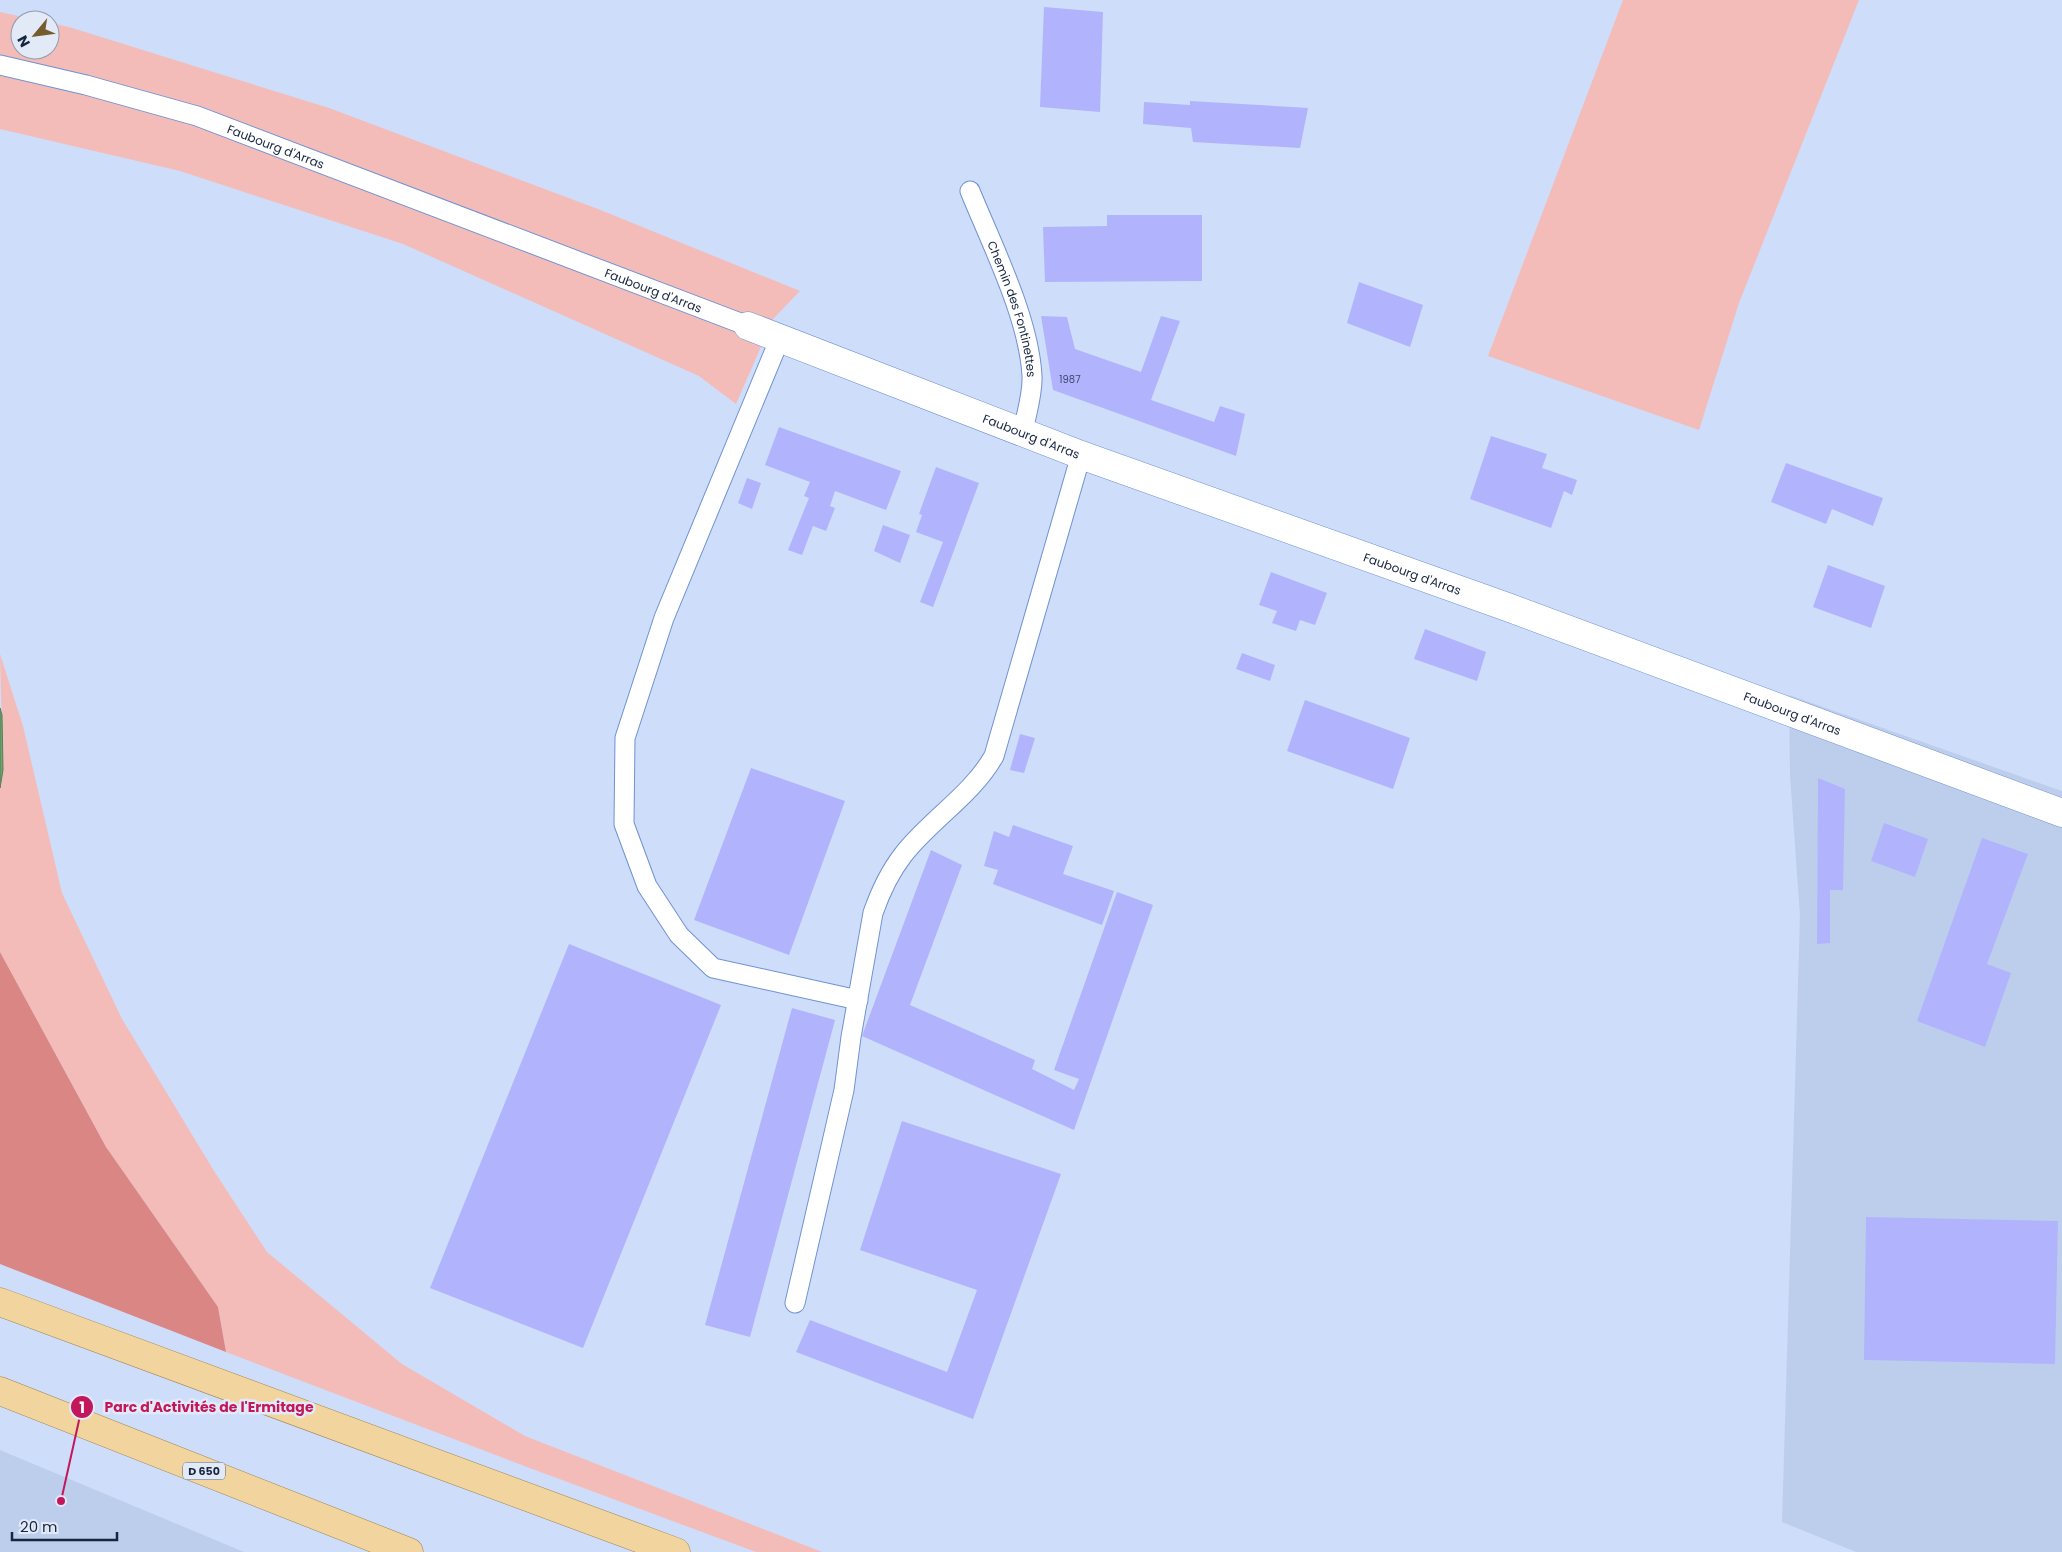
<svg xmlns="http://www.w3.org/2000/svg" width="2062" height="1552" font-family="Poppins,sans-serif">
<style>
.built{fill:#bdceec}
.green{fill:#f4bcb9}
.forest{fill:#d98684}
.water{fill:#6fa469;stroke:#557e5c}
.building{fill:#b1b4fd}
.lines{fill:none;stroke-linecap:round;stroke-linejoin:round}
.lane-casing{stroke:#6f92d2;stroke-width:21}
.street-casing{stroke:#6f92d2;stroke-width:29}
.primary-casing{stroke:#9e8552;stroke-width:29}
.lane{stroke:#fff;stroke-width:19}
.street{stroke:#fff;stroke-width:28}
.primary{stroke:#f1d49e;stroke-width:28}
.labels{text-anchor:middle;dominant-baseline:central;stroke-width:5;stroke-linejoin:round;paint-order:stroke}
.number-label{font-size:10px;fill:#3e496e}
.shield{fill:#e2eaf8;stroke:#546076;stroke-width:1}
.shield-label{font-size:11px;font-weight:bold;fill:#17253f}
.street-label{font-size:12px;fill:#17253f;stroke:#e2eaf8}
.leader{fill:none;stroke:#c2185b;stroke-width:2}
.callout-dot{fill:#c2185b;stroke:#e2eaf8;stroke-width:2}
.mark-label{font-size:15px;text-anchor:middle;font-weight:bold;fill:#fff}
.callout-label{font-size:14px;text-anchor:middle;font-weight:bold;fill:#c2185b;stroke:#e2eaf8;stroke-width:5;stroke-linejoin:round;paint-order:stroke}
</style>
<rect width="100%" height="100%" fill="#ceddf9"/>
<g class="built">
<path d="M1789,695L2062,791V1552H1856L1782,1522L1800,916L1790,775Z"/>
<path d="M0,1450L244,1552H0Z"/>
</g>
<g class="green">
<path d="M1623,0H1859L1739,303L1699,430L1488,356Z"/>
<path d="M0,12L36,20H20V50H50V23L69,27L329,108L598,209L800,291L773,319L736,404L699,376L403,244L180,171L0,129Z"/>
<path d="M0,654L23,726L62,893L122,1019L214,1171L267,1252L402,1364L525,1436L822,1552H756L527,1467L226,1352L218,1307L106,1147L0,952V788L3,770Z"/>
</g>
<path class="forest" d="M0,952L106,1147L218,1307L226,1352L0,1264Z"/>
<path class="water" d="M0,708L2,715L3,770L0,788Z"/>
<g class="building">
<path d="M1044,7L1103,12L1100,112L1040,107Z"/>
<path d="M1190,101L1308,108L1300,148L1193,142L1191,128L1143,124L1144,102L1190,105Z"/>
<path d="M1107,215H1202V281L1045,282L1043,227L1107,226Z"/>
<path d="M1359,282L1423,305L1410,347L1347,323Z"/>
<path d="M1041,316L1067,317L1075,349L1141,372L1161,316L1180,321L1151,400L1214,422L1220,406L1245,414L1236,456L1053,390Z"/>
<path d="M779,427L901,471L886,510L835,491L830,506L835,508L826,531L813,526L802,555L788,550L809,498L804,496L810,482L765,465Z"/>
<path d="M1491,436L1547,454L1542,468L1577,480L1572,495L1564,491L1551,528L1470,499Z"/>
<path d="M1786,463L1883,498L1873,526L1832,509L1826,524L1771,502Z"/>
<path d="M936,467L979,483L933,607L920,602L943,542L916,532L922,515L919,514Z"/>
<path d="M747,478L761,483L752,509L738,503Z"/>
<path d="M883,525L910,535L900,563L874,551Z"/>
<path d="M1828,565L1885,586L1871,628L1813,607Z"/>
<path d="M1271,572L1327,593L1315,625L1300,620L1296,631L1272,623L1277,611L1259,605Z"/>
<path d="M1425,629L1486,652L1477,681L1414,659Z"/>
<path d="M1242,653L1275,665L1270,681L1236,669Z"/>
<path d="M1305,700L1410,738L1393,789L1287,751Z"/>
<path d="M1020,734L1035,738L1024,773L1010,770Z"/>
<path d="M751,768L845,801L789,955L694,920Z"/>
<path d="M1818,778L1845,789L1843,890H1830V943L1817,944Z"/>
<path d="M1884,823L1928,839L1915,877L1871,861Z"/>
<path d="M1013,825L1073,846L1063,874L1114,891L1102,925L993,884L998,870L984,866L994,831L1009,837Z"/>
<path d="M1982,838L2028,854L1987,964L2011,973L1985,1047L1917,1021Z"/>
<path d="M931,850L962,865L910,1005L1035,1060L1032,1069L1074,1090L1079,1079L1054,1070L1117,892L1153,905L1074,1130L862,1036Z"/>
<path d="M569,944L721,1005L583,1348L430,1288Z"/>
<path d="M792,1008L835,1020L750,1337L705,1325Z"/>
<path d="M902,1121L1061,1174L973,1419L796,1352L810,1320L947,1372L977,1290L860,1250Z"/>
<path d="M1866,1217L2058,1221L2055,1364L1864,1360Z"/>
</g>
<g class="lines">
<defs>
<g id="lane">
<path id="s1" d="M0,65L86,85L197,116L748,326"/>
<path id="s2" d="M970,191C992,245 1029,318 1032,376C1033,394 1026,414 1023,432"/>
<path d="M780,338L664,618L625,738L624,824L647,886L679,935L713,968L858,1000"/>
<path d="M795,1303L844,1090L851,1037L873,913C880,893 889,873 903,855C930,820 972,795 994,756L1081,455"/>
</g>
<g id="street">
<path id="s3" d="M748,326L1081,455L1510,608L2062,813"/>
</g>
<g id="primary">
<path d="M0,1302L676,1552"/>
<path d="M0,1391L409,1552"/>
</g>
</defs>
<use href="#lane" class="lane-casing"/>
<use href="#street" class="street-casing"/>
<use href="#primary" class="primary-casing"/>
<use href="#lane" class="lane"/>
<use href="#street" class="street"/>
<use href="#primary" class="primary"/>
</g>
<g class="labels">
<g class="number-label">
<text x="1070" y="379">1987</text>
</g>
<rect class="shield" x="183" y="1462.5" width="42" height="17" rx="4"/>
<g class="shield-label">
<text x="204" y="1471">D 650</text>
</g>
<g class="street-label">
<text stroke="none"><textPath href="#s1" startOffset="288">Faubourg d'Arras</textPath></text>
<text stroke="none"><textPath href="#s1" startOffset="692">Faubourg d'Arras</textPath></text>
<text stroke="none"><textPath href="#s2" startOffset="126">Chemin des Fontinettes</textPath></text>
<text stroke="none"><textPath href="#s3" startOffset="304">Faubourg d'Arras</textPath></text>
<text stroke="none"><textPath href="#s3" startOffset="709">Faubourg d'Arras</textPath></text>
<text stroke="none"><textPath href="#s3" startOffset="1114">Faubourg d'Arras</textPath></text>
</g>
</g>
<path class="leader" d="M61 1501L82 1407"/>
<g class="callout-dot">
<circle cx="61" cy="1501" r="5"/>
<circle cx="82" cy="1407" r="12"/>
</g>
<g class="mark-label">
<text x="82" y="1413">1</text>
</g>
<g class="callout-label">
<text x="209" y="1412">Parc d'Activités de l'Ermitage</text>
</g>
<g transform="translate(35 35) rotate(241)"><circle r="24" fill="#e2eaf8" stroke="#919bae"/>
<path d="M0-4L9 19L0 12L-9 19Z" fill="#755c2d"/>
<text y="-8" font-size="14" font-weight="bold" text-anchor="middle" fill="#17253f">N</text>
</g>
<path d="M12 1532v8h105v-8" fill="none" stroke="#17253f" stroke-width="2.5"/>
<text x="20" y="1532" font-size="15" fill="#17253f" stroke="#e2eaf8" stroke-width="4" paint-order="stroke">20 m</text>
</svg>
